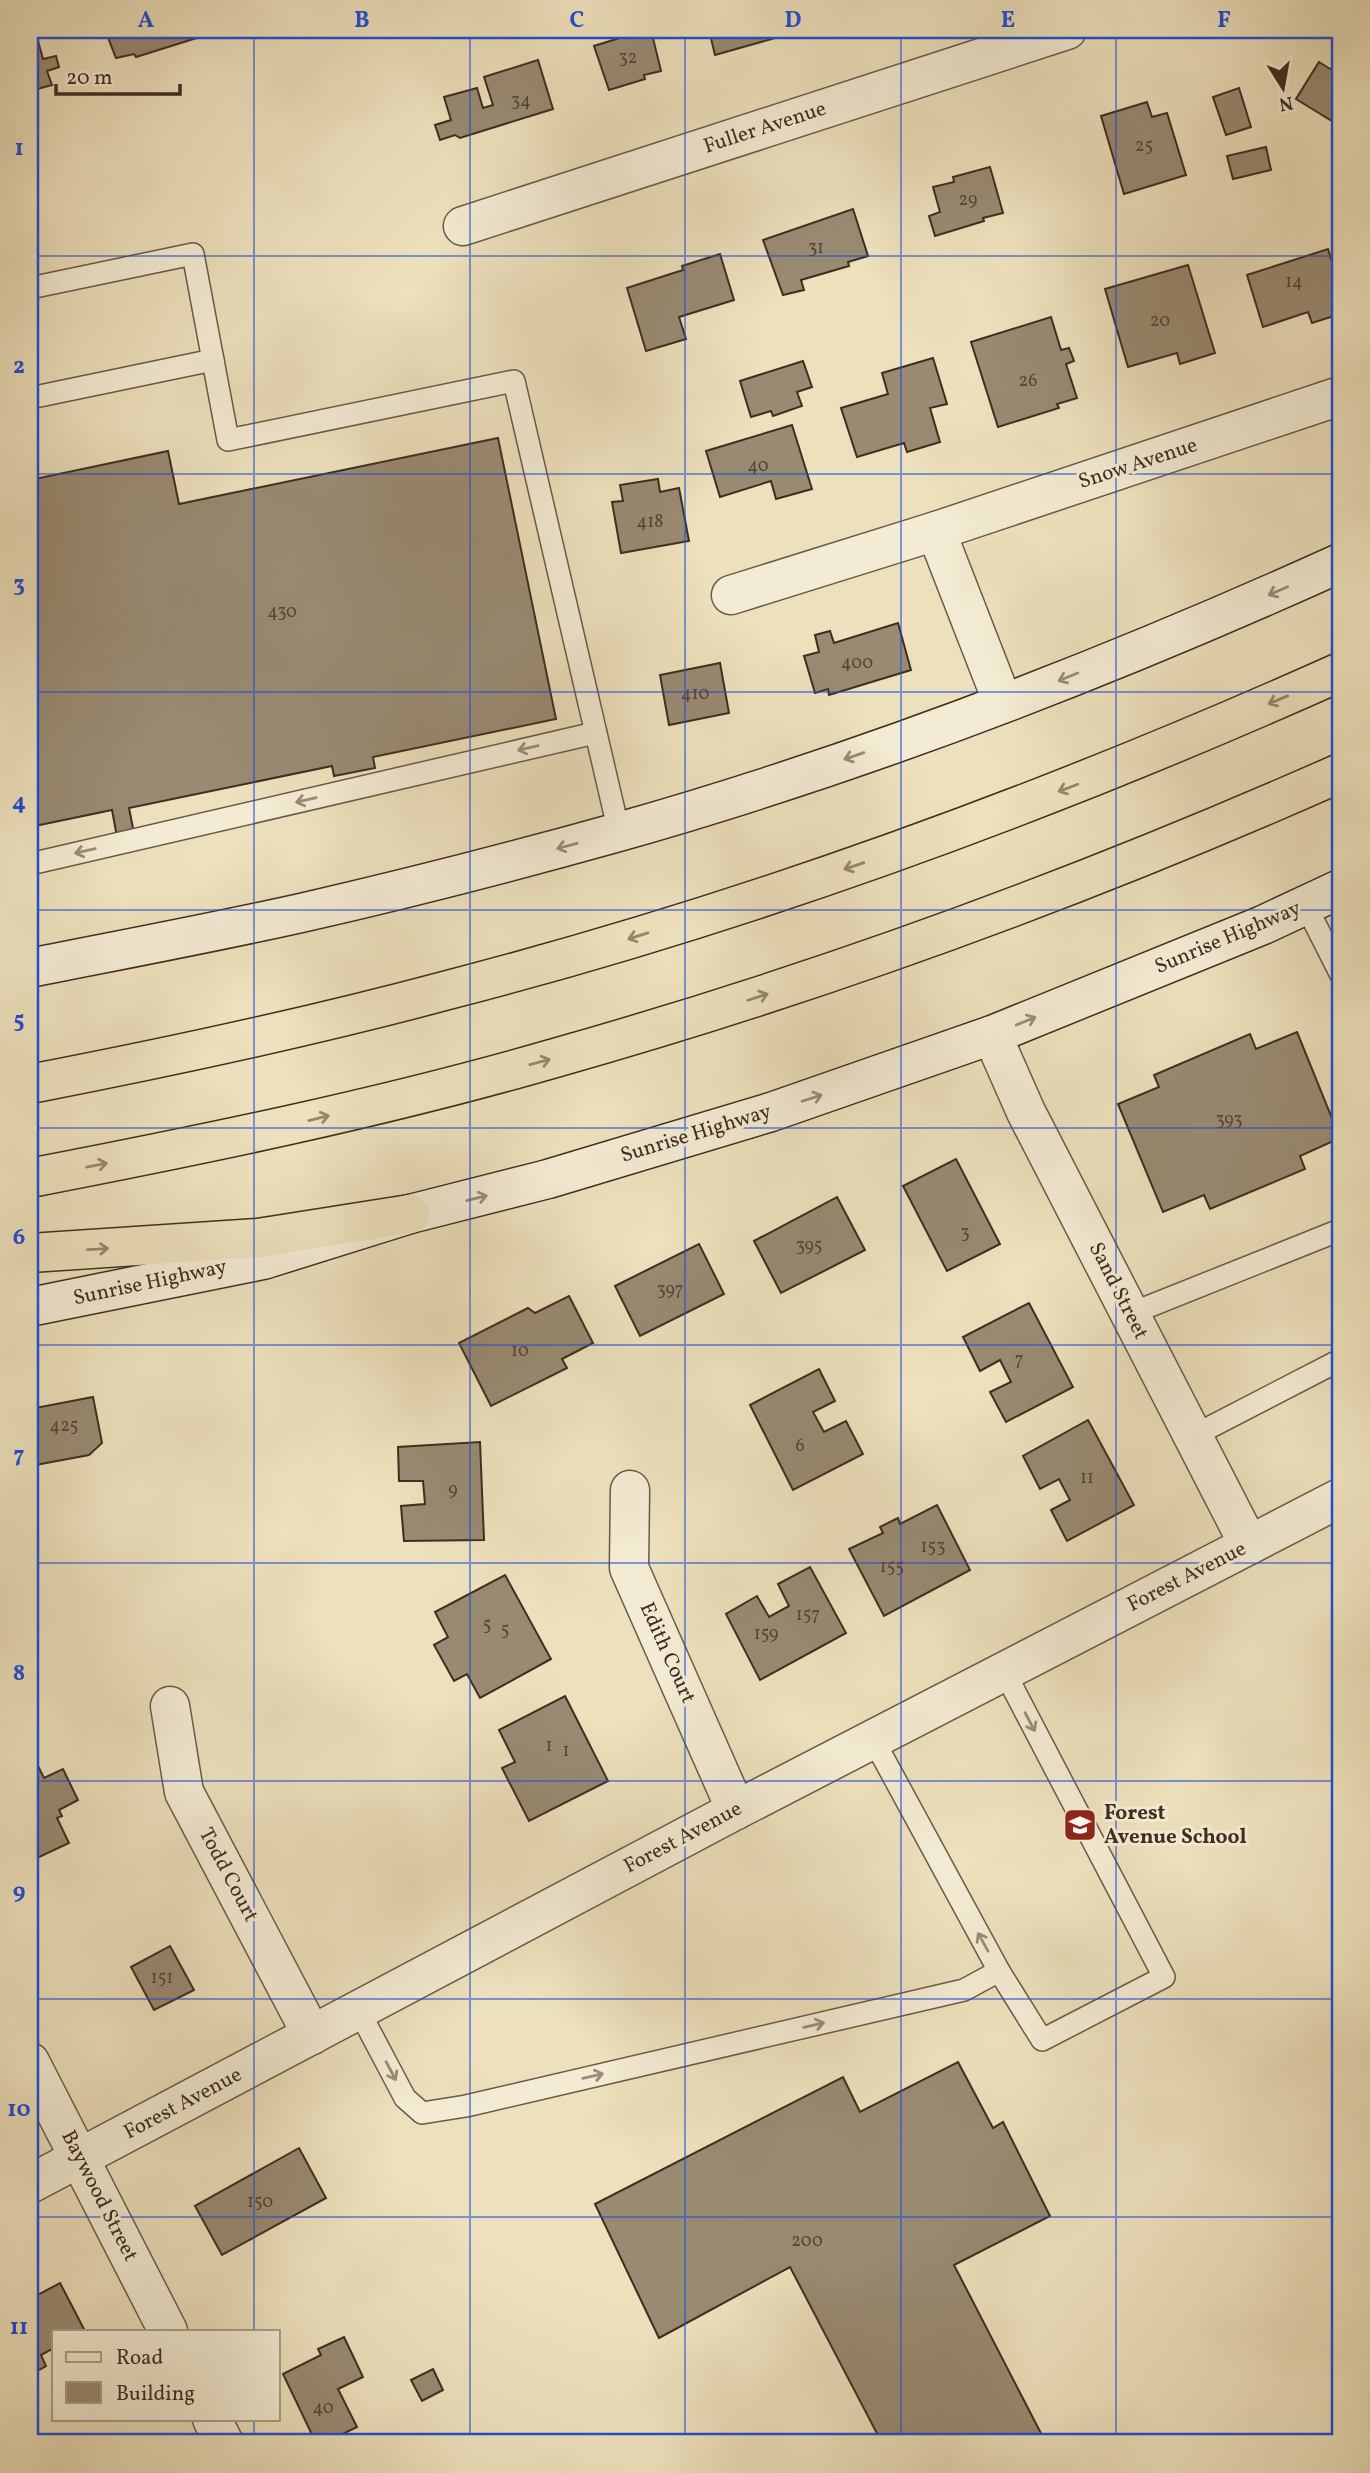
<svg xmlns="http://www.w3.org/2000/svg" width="1370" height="2473" font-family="Vollkorn,serif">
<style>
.building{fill:#998a72;stroke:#3f2d22;stroke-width:2}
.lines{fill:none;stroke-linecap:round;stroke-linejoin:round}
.lane-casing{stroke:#6a5a48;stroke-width:24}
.street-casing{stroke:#6a5a48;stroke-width:41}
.secondary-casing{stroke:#3f2d22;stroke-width:41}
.highway-casing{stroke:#3f2d22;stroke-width:41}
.lane{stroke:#f3ebd3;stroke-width:21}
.street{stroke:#f3ebd3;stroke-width:38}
.secondary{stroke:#f3ebd3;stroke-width:38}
.highway{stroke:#ede0bc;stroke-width:38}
.oneway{stroke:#998c7a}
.oneway2{stroke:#96866f}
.grid{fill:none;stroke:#1d4ed8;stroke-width:2;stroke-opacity:0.55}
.labels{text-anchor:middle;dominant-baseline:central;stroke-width:6;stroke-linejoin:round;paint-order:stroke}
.number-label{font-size:18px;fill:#564436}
.street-label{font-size:21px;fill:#3f2d22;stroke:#f3ebd3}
.poi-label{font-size:21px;font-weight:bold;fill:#3f2d22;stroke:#f3ebd3;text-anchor:start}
.neatline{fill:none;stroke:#1d4ed8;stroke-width:2.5}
.grid-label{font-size:23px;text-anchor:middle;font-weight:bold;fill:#1d4ed8}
</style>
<rect width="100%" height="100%" fill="#ede0bc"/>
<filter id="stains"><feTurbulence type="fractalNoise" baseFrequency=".00286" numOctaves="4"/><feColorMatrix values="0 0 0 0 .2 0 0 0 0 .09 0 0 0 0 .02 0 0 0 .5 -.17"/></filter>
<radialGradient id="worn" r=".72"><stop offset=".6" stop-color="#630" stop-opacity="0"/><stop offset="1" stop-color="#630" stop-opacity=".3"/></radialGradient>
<g class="building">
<path d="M30,30H35L43,59L56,56L59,67L47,71L52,85L30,91Z"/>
<path d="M105,30H202L203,36L136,57L134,54L116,58Z"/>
<path d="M645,30H651L661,71L644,75L645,79L609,90L594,46Z"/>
<path d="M709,30H781L782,36L715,55Z"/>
<path d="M538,60L553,109L460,138L455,135L440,140L435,125L451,120L444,97L477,88L483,108L493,105L484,77Z"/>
<path d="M1319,62L1340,75V126L1296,99Z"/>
<path d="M1239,88L1251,127L1226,135L1213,97Z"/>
<path d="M1147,102L1152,117L1167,113L1186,175L1124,194L1101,116Z"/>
<path d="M1266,147L1271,170L1233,179L1227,156Z"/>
<path d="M990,167L1003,213L983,218L984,221L935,236L929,216L940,212L933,187L954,182L953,177Z"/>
<path d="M853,209L868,256L848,262L849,266L801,280L804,290L783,295L763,240Z"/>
<path d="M1328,249L1340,288V314L1312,323L1308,312L1263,327L1247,275Z"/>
<path d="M720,254L734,300L679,317L686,339L646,351L627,288L683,270L682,266Z"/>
<path d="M1188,265L1215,353L1180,364L1177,353L1128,367L1105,289Z"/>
<path d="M1051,317L1061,350L1069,348L1074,361L1066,364L1077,398L1057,404L1059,408L998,427L971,342Z"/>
<path d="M933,358L947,404L930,408L940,442L907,452L904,443L857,457L841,408L888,394L882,373Z"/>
<path d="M803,361L812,387L797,392L802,406L773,416L771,411L751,417L740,381Z"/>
<path d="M792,425L812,489L776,499L771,481L720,497L706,451Z"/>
<path d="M498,438L556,719L373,757L375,768L334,776L332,766L129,808L134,833L117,837L112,810L30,827V480L168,451L179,504Z"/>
<path d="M658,479L660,492L679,488L689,541L621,553L612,502L623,501L620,485Z"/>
<path d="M898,623L911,670L829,695L828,689L815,693L804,656L819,652L815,635L830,631L834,643Z"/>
<path d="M720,663L729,713L669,725L660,675Z"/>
<path d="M1297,1032L1340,1138L1300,1156L1305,1169L1210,1209L1204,1195L1163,1212L1118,1104L1159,1087L1154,1075L1250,1034L1256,1049Z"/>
<path d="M956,1159L1000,1244L947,1271L903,1186Z"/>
<path d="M837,1197L865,1250L781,1293L754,1241Z"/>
<path d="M699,1244L724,1294L640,1336L615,1286Z"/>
<path d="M569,1296L593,1343L562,1359L567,1368L491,1406L459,1343L528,1308L535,1313Z"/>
<path d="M1029,1303L1073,1387L1006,1422L990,1392L1011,1382L1000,1360L980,1371L963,1337Z"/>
<path d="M819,1369L835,1401L813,1412L824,1432L846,1421L863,1454L793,1490L750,1405Z"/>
<path d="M93,1397L102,1443L89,1455L30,1466V1409Z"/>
<path d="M1088,1420L1134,1505L1067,1541L1051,1510L1070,1500L1059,1479L1040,1489L1023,1456Z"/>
<path d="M480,1442L484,1540L404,1541L401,1506L425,1504L423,1481H399L398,1447Z"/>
<path d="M937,1505L970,1570L884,1616L849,1549L883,1533L880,1527L898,1518L900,1524Z"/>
<path d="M810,1567L846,1633L760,1680L726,1614L757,1596L769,1617L789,1606L778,1584Z"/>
<path d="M505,1575L551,1659L480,1698L467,1674L454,1681L434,1645L448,1637L435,1612Z"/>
<path d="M565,1696L608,1781L529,1821L502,1768L515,1762L499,1730Z"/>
<path d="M30,1750L44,1778L63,1769L78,1800L59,1810L62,1816L57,1818L69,1843L35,1859L30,1848Z"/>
<path d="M170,1946L194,1990L154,2010L131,1967Z"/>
<path d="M958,2062L993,2128L1003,2122L1050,2216L954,2265L1046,2443H882L790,2267L659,2338L595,2204L843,2077L860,2112Z"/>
<path d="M299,2148L326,2198L222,2255L195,2206Z"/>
<path d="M60,2283L85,2331H54V2348L41,2355L46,2366L30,2375V2299Z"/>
<path d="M344,2337L363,2377L338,2389L357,2427L324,2443H316L283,2374L321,2355L318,2349Z"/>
<path d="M433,2369L443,2390L422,2401L411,2380Z"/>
</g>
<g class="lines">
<defs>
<g id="lane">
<path d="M30,288L193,254L228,440L514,381L619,832"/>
<path d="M30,398L213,360"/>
<path d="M30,864L595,733"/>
<path d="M1306,906L1340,973"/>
<path d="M1130,1314L1340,1230"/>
<path d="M1193,1436L1340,1360"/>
<path d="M999,1971L1042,2040L1164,1977L1004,1671"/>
<path d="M359,2011L405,2098L422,2113L466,2106L964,1990L999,1971L873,1739"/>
</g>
<g id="street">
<path d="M463,226L1067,30"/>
<path d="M936,531L1003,703"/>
<path d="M731,595L936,531L1340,396"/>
<path d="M992,1035L1026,1112L1249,1545"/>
<path d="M630,1490L629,1568L736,1810"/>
<path d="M170,1706L184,1792L312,2035"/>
<path d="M30,2062L168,2331"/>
<path d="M30,2184L736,1810L1340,1498"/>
<path d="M212,2419L224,2443"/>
</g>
<g id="secondary">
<path d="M30,968C120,950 211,933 301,913C406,889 511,862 615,833C863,763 1106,669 1340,563"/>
<path d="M30,1307L263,1260L410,1214L548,1179L771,1112L992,1035L1263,925L1340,889"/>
</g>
<g id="highway">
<path d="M30,1084C170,1057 310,1027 448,990C754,911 1052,801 1340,672"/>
<path d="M30,1178C206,1144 382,1108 555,1058C824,982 1085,886 1340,773"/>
<path d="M30,1253L258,1238L410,1214"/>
</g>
</defs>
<use href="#lane" class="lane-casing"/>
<use href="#street" class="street-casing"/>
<use href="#secondary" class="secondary-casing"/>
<use href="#highway" class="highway-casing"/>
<use href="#lane" class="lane"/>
<use href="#street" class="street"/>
<use href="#secondary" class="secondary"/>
<use href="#highway" class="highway"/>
</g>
<defs><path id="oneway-shaft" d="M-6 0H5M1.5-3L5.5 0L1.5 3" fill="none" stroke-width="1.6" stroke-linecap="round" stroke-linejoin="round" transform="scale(1.75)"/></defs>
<g class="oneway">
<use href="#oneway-shaft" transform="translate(1278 591) rotate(156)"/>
<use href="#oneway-shaft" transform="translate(1068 677) rotate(158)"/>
<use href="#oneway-shaft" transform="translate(528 748) rotate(167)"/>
<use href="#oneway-shaft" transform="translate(854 756) rotate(161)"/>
<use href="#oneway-shaft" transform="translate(306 800) rotate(167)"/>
<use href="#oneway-shaft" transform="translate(567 846) rotate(165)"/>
<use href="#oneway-shaft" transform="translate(85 851) rotate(167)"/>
<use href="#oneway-shaft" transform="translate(1026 1021) rotate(-22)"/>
<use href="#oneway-shaft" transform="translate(812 1098) rotate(-18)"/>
<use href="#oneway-shaft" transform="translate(477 1198) rotate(-14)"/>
<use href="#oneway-shaft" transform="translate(1030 1722) rotate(62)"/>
<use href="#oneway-shaft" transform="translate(983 1942) rotate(-119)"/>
<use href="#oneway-shaft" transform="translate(814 2025) rotate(-13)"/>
<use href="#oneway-shaft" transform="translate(391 2071) rotate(62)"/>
<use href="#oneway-shaft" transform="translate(593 2076) rotate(-13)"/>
</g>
<g class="oneway2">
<use href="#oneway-shaft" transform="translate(1278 700) rotate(157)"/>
<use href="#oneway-shaft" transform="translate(1068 788) rotate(159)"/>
<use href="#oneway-shaft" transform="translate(854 866) rotate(161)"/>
<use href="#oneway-shaft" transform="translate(638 936) rotate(163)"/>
<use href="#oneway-shaft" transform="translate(758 997) rotate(-18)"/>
<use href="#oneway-shaft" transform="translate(540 1062) rotate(-15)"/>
<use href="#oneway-shaft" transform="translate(319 1118) rotate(-14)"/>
<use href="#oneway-shaft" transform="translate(97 1165) rotate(-11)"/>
<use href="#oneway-shaft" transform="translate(98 1249) rotate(-3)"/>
</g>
<path class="grid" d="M254,30V2331M470,30V2443M685,30V2443M901,30V2443M1116,30V2443M30,256H1340M30,474H1340M30,692H1340M30,910H1340M30,1128H1340M30,1345H1340M30,1563H1340M30,1781H1340M30,1999H1340M30,2217H1340M254,2419V2443"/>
<defs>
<symbol id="school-square" viewBox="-11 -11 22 22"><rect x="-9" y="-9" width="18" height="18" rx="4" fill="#8f2418" stroke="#f3ebd3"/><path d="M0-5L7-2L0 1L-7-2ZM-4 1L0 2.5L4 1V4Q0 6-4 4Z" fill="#fff"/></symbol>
</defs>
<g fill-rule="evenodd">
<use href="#school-square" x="1061" y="1806" width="38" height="38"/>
</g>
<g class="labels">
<g class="number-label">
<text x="628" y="58">32</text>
<text x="521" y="101">34</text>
<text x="1144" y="146">25</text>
<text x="968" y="200">29</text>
<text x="816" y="248">31</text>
<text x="1294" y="282">14</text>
<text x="1160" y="321">20</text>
<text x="1028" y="381">26</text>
<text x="758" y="466">40</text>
<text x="650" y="522">418</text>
<text x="282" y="612">430</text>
<text x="857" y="663">400</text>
<text x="695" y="694">410</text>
<text x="1229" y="1120">393</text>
<text x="965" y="1233">3</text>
<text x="809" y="1246">395</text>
<text x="670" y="1290">397</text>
<text x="520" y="1351">10</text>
<text x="1019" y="1360">7</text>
<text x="64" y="1426">425</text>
<text x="800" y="1446">6</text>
<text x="1087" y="1478">11</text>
<text x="453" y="1490">9</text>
<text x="933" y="1547">153</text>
<text x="892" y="1567">155</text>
<text x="808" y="1615">157</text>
<text x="487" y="1625">5</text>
<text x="505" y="1630">5</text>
<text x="766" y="1634">159</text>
<text x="549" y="1746">1</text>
<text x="566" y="1751">1</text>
<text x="162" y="1978">151</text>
<text x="260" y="2202">150</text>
<text x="807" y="2241">200</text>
<text x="323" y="2408">40</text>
</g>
<g class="street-label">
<text transform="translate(765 128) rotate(-18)">Fuller Avenue</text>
<text transform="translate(1138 464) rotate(-18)">Snow Avenue</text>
<text transform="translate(1228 938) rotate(-23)">Sunrise Highway</text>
<text transform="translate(696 1134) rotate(-17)">Sunrise Highway</text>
<text transform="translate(150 1283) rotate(-12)">Sunrise Highway</text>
<text transform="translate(1118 1291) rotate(63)">Sand Street</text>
<text transform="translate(1187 1577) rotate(-27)">Forest Avenue</text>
<text transform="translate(667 1653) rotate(66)">Edith Court</text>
<text transform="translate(683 1838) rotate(-28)">Forest Avenue</text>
<text transform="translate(228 1875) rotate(62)">Todd Court</text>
<text transform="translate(183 2104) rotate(-28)">Forest Avenue</text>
<text transform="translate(99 2196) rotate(63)">Baywood Street</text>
</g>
<g class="poi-label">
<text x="1104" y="1813">Forest<tspan x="1104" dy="24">Avenue School</tspan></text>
</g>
</g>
<rect width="1370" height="2473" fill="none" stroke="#ede0bc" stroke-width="77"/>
<rect x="52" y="2330" width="228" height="91" fill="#f3ebd3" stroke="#ab9f8c" stroke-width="2"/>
<rect x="66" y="2352" width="35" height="10" fill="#f3ebd3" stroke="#ab9f8c" stroke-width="2"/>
<text x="116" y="2364" font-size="21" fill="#3f2d22">Road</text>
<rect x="66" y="2382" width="35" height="21" fill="#998a72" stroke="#ab9f8c" stroke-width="2"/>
<text x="116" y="2400" font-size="21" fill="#3f2d22">Building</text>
<g transform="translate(1283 88) rotate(169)" stroke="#f3ebd3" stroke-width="5" paint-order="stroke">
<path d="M0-5L12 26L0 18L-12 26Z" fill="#3f2d22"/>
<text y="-10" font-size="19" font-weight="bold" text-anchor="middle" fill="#3f2d22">N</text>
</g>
<path d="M56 84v10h124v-10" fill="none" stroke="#3f2d22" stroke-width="3.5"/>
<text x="66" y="84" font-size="21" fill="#3f2d22" stroke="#f3ebd3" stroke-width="5" paint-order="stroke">20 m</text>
<rect x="38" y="38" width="1294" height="2396" class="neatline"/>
<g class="grid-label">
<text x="146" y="27">A</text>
<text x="362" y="27">B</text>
<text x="577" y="27">C</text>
<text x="793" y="27">D</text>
<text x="1008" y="27">E</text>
<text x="1224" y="27">F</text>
<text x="19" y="155">1</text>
<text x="19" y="373">2</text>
<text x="19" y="591">3</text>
<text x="19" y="809">4</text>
<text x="19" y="1027">5</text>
<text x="19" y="1244">6</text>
<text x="19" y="1462">7</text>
<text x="19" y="1680">8</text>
<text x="19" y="1898">9</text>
<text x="19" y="2116">10</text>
<text x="19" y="2334">11</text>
</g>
<rect width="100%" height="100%" filter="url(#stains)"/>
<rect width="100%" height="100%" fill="url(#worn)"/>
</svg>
